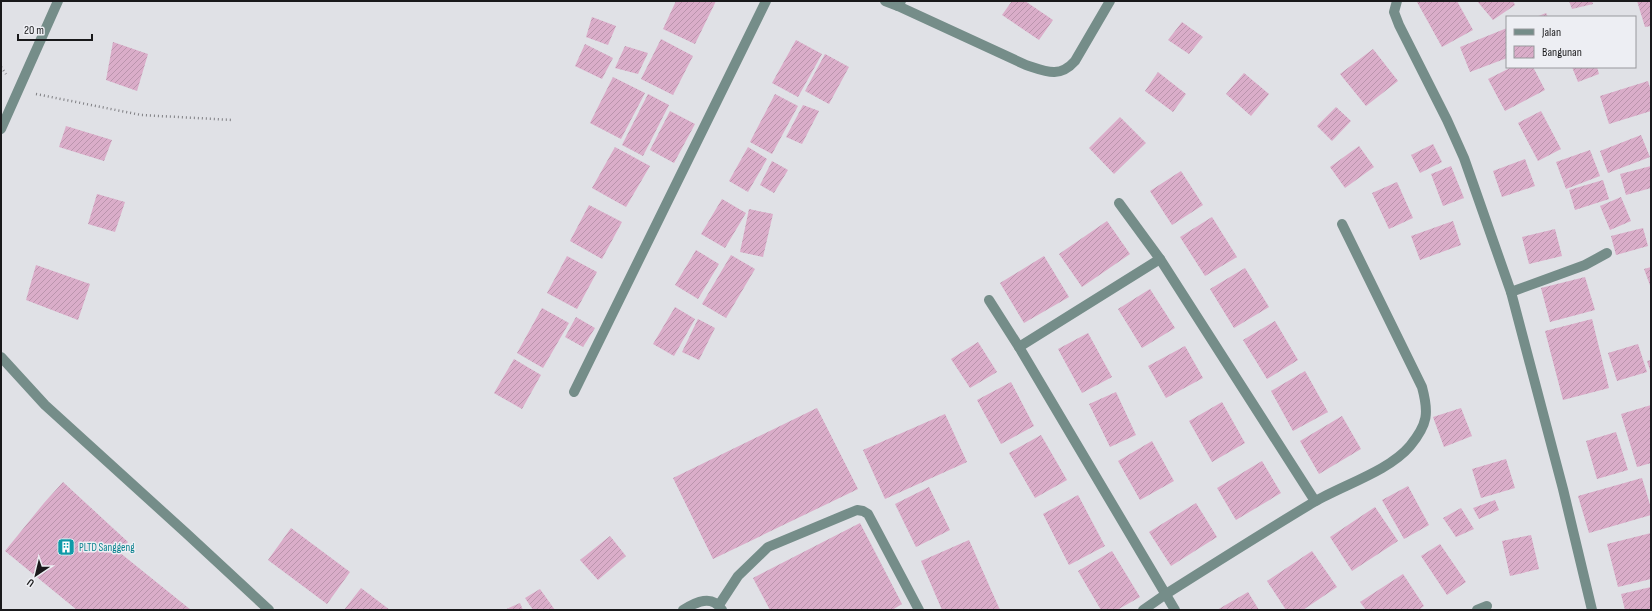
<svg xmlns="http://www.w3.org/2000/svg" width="1652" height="611" font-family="'Sofia Sans Condensed',sans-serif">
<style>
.building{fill:url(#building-hatch)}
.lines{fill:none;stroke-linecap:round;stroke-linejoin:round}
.path{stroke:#7e7e82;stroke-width:2.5;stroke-dasharray:1 3;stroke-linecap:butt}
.service{stroke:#758d89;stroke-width:10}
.minor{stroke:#758d89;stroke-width:10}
.labels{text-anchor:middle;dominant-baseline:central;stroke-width:3;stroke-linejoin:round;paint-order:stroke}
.culture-label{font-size:11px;fill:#0d838f;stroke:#edeef3;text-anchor:start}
</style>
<defs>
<pattern id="building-hatch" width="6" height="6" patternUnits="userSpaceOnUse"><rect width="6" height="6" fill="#daadc9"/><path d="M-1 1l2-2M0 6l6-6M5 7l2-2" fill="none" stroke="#ba94ac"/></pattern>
</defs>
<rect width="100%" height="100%" fill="#e0e1e6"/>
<g class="building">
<path d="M676,1H716L695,44L663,29Z"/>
<path d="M1012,1H1025L1053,20L1039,40L1002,15Z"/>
<path d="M1420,1H1457L1473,30L1442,47L1417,2Z"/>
<path d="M1477,1H1513L1515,5L1493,20Z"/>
<path d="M1569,1H1592L1593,4L1572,9Z"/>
<path d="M1637,1H1651V26L1645,27Z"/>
<path d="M1546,13L1548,17H1536Z"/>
<path d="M592,17L616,26L608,45L586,37Z"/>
<path d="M1182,22L1203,37L1189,54L1168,40Z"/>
<path d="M1507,28V58L1470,72L1460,47Z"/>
<path d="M661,39L693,56L673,95L641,79Z"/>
<path d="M796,40L822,54L798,97L772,83Z"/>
<path d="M113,42L148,54L137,91L106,80Z"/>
<path d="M585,44L613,58L602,79L575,66Z"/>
<path d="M625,46L648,53L638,74L615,68Z"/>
<path d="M1373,49L1398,81L1366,106L1340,74Z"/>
<path d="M825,54L849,67L829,104L805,91Z"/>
<path d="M1512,67H1533L1545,90L1505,111L1488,79Z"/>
<path d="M1572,67H1597L1599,74L1578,82Z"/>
<path d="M1158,72L1186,94L1173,112L1145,91Z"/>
<path d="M1244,73L1269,94L1251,116L1226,94Z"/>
<path d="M613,77L645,93L621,139L590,123Z"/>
<path d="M1648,81L1651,91V111L1609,124L1600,96Z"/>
<path d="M648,94L669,105L643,156L622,145Z"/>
<path d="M775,94L798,106L772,154L750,142Z"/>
<path d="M803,105L819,111L802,144L786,137Z"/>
<path d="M1336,107L1351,121L1332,141L1317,126Z"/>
<path d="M670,111L695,124L674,163L650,150Z"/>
<path d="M1541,111L1561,149L1538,161L1518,123Z"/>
<path d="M1120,117L1146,143L1114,174L1089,148Z"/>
<path d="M66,126L112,140L104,161L59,147Z"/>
<path d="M1641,135L1650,157L1608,173L1600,151Z"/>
<path d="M1433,144L1442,162L1420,173L1411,155Z"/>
<path d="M1359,146L1374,167L1345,188L1330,167Z"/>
<path d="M615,147L650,166L626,207L592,188Z"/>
<path d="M748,147L767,159L748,192L729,181Z"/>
<path d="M1590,150L1600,176L1566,189L1556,162Z"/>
<path d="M1525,159L1535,186L1502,197L1493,171Z"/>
<path d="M772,161L788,170L774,193L760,185Z"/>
<path d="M1451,166L1464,198L1443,206L1431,174Z"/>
<path d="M1651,166V188L1626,195L1620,174Z"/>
<path d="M1181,171L1203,205L1172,225L1150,191Z"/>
<path d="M1603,180L1609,199L1575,210L1569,190Z"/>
<path d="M1397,182L1413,218L1389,229L1372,193Z"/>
<path d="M97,194L125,202L115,232L88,224Z"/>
<path d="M1621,197L1631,221L1610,230L1600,206Z"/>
<path d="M722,199L746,213L725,248L701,234Z"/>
<path d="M589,205L622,222L602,259L570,241Z"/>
<path d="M749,209L773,214L763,257L740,252Z"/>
<path d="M1212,217L1237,257L1205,276L1180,237Z"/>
<path d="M1107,221L1130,254L1082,287L1059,254Z"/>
<path d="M1453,221L1461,245L1420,260L1411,236Z"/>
<path d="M1643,228L1648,246L1616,255L1611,236Z"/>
<path d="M1555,229L1562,256L1529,264L1522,237Z"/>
<path d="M696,250L719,264L698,299L675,285Z"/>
<path d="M731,255L755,269L726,318L702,304Z"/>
<path d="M567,256L597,272L577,309L547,293Z"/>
<path d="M1044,256L1069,297L1024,323L1000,283Z"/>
<path d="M36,265L90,284L78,320L26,300Z"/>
<path d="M1651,267V288L1644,269Z"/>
<path d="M1245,268L1269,307L1234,328L1210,289Z"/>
<path d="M1585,277L1595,310L1550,322L1541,288Z"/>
<path d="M1150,289L1175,328L1142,348L1118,309Z"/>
<path d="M675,307L695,319L674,356L653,344Z"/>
<path d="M542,308L569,323L543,368L517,353Z"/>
<path d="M576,317L595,328L583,347L565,337Z"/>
<path d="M698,319L715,328L699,360L682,352Z"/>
<path d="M1592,319L1609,388L1563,400L1545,331Z"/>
<path d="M1275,321L1298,360L1267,379L1243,340Z"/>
<path d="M1088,333L1112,377L1082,393L1058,349Z"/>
<path d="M978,342L997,372L970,388L951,359Z"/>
<path d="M1638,344L1647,372L1617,381L1608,353Z"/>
<path d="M1185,346L1203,378L1166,398L1148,366Z"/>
<path d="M514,359L541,375L522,409L494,393Z"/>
<path d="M1651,360V373L1647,361Z"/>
<path d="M1305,371L1328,412L1293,431L1271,391Z"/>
<path d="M1011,382L1034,426L1001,444L977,400Z"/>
<path d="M1116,392L1136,435L1110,447L1089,404Z"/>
<path d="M1222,402L1245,443L1212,462L1189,421Z"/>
<path d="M1651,405V463L1637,467L1621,414Z"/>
<path d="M817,408L858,489L713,559L673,478Z"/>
<path d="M1461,408L1472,436L1444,447L1433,417Z"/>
<path d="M945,414L967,462L885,499L863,450Z"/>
<path d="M1342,416L1361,449L1319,474L1300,441Z"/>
<path d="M1616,432L1628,470L1597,479L1586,441Z"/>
<path d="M1041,435L1067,480L1035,498L1009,453Z"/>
<path d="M1152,441L1174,481L1140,500L1118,461Z"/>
<path d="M1506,459L1515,488L1481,498L1472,469Z"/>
<path d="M1262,461L1281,493L1236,520L1217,488Z"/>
<path d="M1642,478L1651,508V515L1589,533L1578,496Z"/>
<path d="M63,482L128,542L119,552L191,610H77L5,551L44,503Z"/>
<path d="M1408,486L1429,525L1404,539L1382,500Z"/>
<path d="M929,487L950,530L916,547L895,504Z"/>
<path d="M1078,495L1105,546L1069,565L1043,514Z"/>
<path d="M1495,500L1499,510L1479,519L1473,508Z"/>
<path d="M1196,503L1217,537L1171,566L1149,532Z"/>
<path d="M1375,507L1398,541L1352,571L1330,537Z"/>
<path d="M1461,508L1474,529L1456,537L1443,518Z"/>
<path d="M860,523L902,604L892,610H770L753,578Z"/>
<path d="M291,528L350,572L327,604L268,560Z"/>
<path d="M1651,533V579L1618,587L1607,544Z"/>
<path d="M1531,535L1539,569L1510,576L1502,541Z"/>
<path d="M610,536L626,556L598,580L580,560Z"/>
<path d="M969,540L1000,610H942L921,561Z"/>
<path d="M1440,544L1466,582L1447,595L1421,556Z"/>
<path d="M1112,551L1140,597L1117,610H1101L1078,571Z"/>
<path d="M1312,551L1337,587L1303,610H1286L1267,581Z"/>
<path d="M1403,574L1424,606L1419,610H1366L1360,602Z"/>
<path d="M1651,587V610H1625L1621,594Z"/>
<path d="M361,588L390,610H344Z"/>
<path d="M540,589L555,610H533L525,598Z"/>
<path d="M1248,592L1259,610H1217Z"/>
<path d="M520,603L523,610H504Z"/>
</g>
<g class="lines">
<g class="path">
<path d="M1,67L6,74"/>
<path d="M36,94L141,115L233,120"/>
</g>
<path class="service" d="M719,605L738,576L768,547L857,510L863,511L868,514L919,610"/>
<g class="minor">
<path d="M885,1L898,6L901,1"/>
<path d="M1397,1L1394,12L1399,25L1447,120L1464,158L1511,292L1563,489L1592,610"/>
<path d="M898,6L1026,65C1045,71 1059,79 1075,61L1110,1"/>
<path d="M1,129L58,1"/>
<path d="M1119,203L1160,259L1315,501"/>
<path d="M1511,292L1585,265L1607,253"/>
<path d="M989,300L1019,347L1175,610"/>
<path d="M1019,347L1160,259"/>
<path d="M1,357L45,405L186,533L269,610"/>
<path d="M574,392L766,1"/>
<path d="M683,610C696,602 712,594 722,610"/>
<path d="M1143,610L1166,594C1215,563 1264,532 1314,502C1343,485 1389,471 1410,446C1428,424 1429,413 1422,387L1342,224"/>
<path d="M1477,610L1487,606"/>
</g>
</g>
<defs>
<symbol id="building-square" viewBox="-11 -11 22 22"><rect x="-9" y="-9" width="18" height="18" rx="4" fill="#0f9aa8" stroke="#edeef3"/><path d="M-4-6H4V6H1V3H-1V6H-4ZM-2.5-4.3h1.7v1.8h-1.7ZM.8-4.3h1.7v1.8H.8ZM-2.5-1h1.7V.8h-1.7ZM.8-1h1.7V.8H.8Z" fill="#fff"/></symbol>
</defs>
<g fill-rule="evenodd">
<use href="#building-square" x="56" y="537" width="20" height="20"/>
</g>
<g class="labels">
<g class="culture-label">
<text x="79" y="547">PLTD Sanggeng</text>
</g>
</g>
<rect width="1652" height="611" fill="none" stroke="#19191b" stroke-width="4"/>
<rect x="1506" y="16" width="130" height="52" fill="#edeef3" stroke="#98999d"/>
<rect x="1514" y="29" width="20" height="6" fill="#758d89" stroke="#98999d"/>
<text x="1542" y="36" font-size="12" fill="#19191b">Jalan</text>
<rect x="1514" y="46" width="20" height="12" fill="url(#building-hatch)" stroke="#98999d"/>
<text x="1542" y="56" font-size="12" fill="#19191b">Bangunan</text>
<g transform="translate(36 575) rotate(215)" stroke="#edeef3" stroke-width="3" paint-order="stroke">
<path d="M0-3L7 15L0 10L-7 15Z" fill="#19191b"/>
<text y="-6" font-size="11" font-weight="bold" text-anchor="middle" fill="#19191b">U</text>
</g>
<path d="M18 34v6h74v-6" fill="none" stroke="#19191b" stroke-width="2"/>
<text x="24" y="34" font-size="12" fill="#19191b" stroke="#edeef3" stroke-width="3" paint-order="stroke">20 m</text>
</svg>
